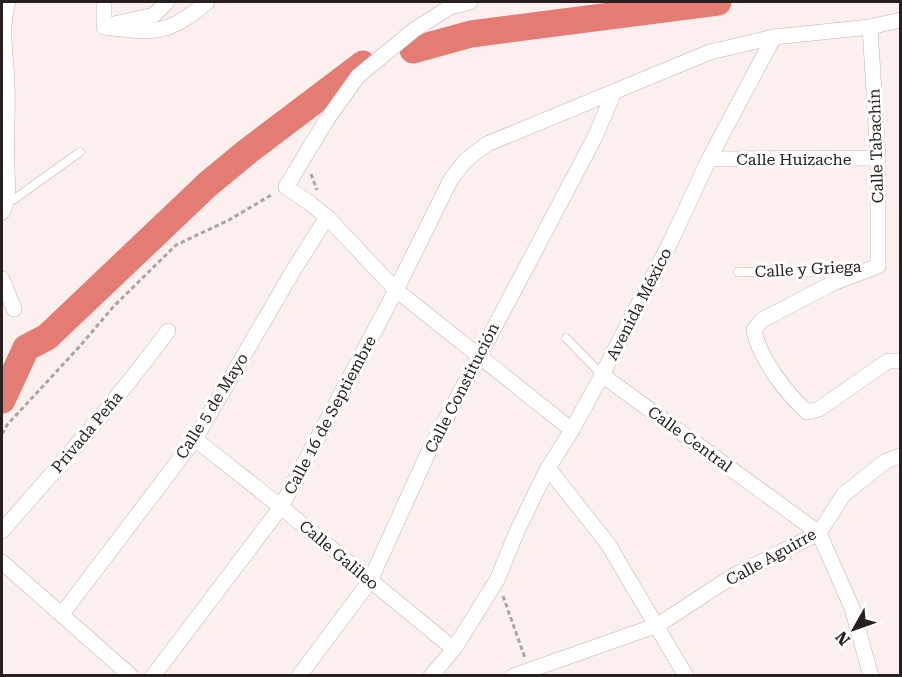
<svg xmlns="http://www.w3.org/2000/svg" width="902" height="677" font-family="'Roboto Serif',serif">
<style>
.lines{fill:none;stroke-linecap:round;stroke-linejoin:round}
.river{stroke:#e47c73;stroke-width:27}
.lane-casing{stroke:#c4b1af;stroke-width:9}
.street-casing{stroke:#c4b1af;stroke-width:16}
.path{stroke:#ada3a2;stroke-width:3;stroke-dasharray:4.5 3;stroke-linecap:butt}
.lane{stroke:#fff;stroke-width:8}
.street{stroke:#fff;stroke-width:15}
.labels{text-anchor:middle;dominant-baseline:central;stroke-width:6;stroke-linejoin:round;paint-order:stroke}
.street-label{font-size:16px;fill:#27201f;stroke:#fff}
</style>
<rect width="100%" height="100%" fill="#fcf0ef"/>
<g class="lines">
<g class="river">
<path d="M413,50L471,34L718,2"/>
<path d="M2,400L26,348L47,337L208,184L248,151L363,64"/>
</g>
<defs>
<g id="lane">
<path d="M6,205L80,152"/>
<path d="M738,272H812L861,267"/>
<path d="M566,338L602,375"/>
</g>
<g id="street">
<path d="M104,2V27C154,33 167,36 207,2"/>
<path d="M470,2L450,7L414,30L358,76L326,121L286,187L311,204L327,217L396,290L572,430"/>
<path d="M114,24L154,15L167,2"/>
<path d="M870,27L878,158V266L833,283L762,320L754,330C759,358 786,393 807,412L819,409L888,361H900"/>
<path d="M709,159L878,158"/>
<path d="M2,212C10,199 7,181 7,167C6,139 8,111 7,83C6,55 0,28 8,2"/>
<path d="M2,279L14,309"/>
<path d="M602,375L819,533L852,608L871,676"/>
<path d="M195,439L281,507L454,649"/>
<path d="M548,468L608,544L686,676"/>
<path d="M2,531C59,466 116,401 168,331"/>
<path d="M2,562L131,676"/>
<path d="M62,614L195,439L293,271L327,217"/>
<path d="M153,676L281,507L396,290L451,179L466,160L487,144L710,52L774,37L870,27L900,20"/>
<path d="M299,676L370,581L429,451L595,137L614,92"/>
<path d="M431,676L454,649L497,580L518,529L548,468L572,430L602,375L671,241L709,159L774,37"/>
<path d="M513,676L658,625L733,576L819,533L844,494L886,461L900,456"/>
</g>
</defs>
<use href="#lane" class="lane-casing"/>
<use href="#street" class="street-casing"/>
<g class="path">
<path d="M311,174L317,190"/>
<path d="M2,434L7,425L80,346L114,306L176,245L229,220L273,194"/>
<path d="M503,596L525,658"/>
</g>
<use href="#lane" class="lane"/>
<use href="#street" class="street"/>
</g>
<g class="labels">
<g class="street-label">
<text transform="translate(876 146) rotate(-92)">Calle Tabachín</text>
<text x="794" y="159">Calle Huizache</text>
<text transform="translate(808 269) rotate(-3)">Calle y Griega</text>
<text transform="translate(639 304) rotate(-63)">Avenida México</text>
<text transform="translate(462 388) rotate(-63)">Calle Constitución</text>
<text transform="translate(212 406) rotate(-58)">Calle 5 de Mayo</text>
<text transform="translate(330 415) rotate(-62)">Calle 16 de Septiembre</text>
<text transform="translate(87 432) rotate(-50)">Privada Peña</text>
<text transform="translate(690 439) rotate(36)">Calle Central</text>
<text transform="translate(339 555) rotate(40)">Calle Galileo</text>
<text transform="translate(771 557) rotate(-29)">Calle Aguirre</text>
</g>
</g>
<rect width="902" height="677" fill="none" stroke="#27201f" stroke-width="6"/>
<g transform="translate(854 629) rotate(230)" stroke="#ffffff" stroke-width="4.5" paint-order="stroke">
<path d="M0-4.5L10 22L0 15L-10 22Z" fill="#27201f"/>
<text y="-9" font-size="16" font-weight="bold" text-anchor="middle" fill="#27201f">N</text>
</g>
</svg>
